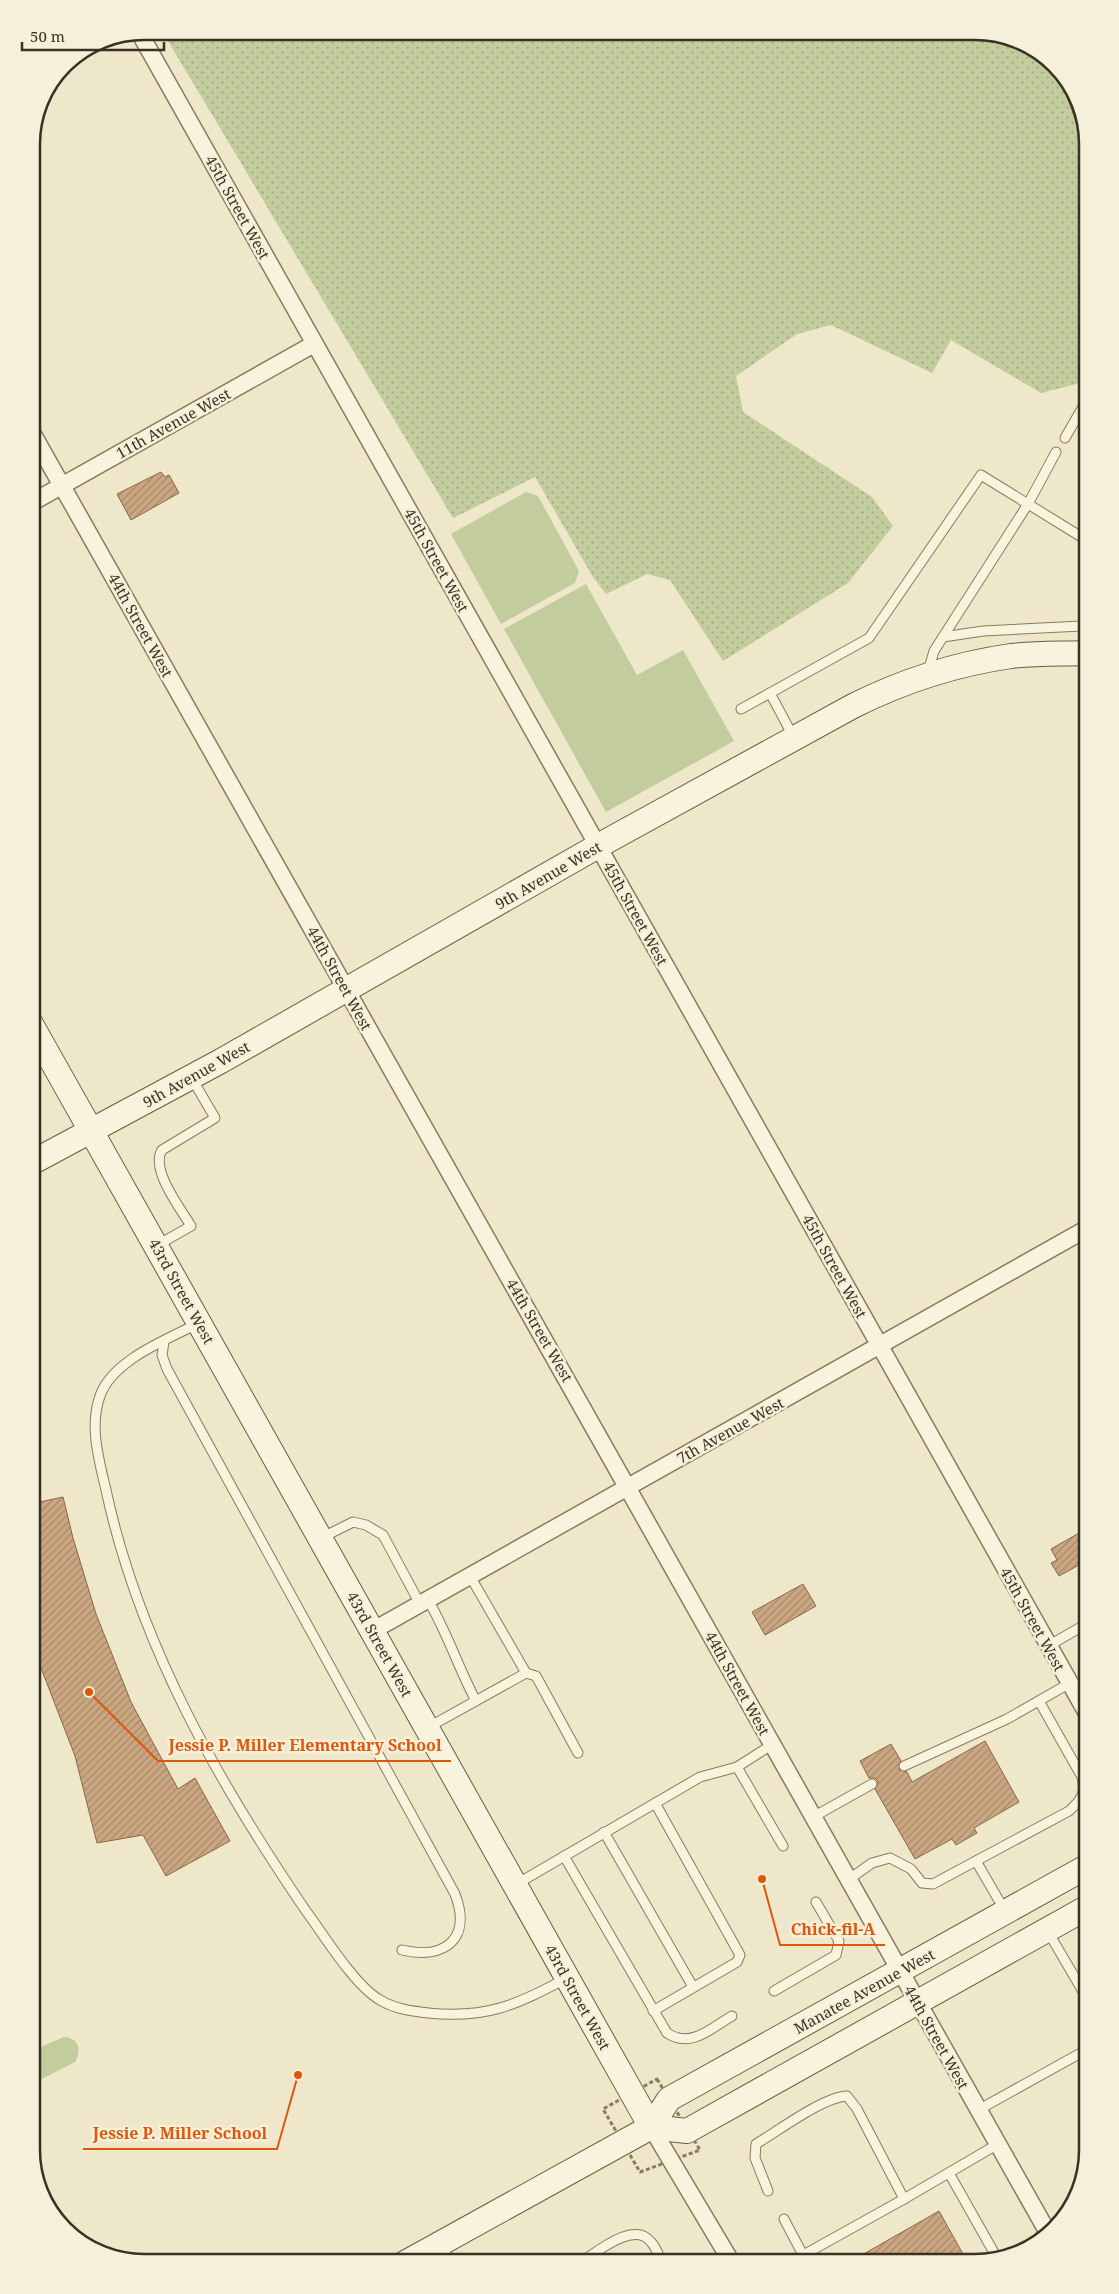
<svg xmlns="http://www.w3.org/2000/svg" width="1119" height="2294" font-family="'Noto Serif',serif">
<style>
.grass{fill:url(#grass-dots)}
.park{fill:#c2cc9d}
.building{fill:url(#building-hatch);stroke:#896745}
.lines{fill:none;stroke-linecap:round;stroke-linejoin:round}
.lane-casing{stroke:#8a7a5e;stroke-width:11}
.street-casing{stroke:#8a7a5e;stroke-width:19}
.secondary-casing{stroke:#6c5b41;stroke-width:26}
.path{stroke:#8a7a5e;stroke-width:3;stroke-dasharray:4 2.5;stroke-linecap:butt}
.lane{stroke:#f8f3dd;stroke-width:9}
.street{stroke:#f8f3dd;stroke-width:16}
.secondary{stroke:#f8f3dd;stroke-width:24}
.labels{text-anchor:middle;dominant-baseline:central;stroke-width:5;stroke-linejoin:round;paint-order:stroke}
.street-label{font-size:15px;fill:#3b3021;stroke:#f5f0d9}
.rim{fill:none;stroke:#3b3021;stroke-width:2.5}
.leader{fill:none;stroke:#df570d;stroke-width:2}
.callout-dot{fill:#df570d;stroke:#f5f0d9;stroke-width:2}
.callout-label{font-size:16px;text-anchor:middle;font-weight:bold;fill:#df570d;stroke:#f5f0d9;stroke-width:5;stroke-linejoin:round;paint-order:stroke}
</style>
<defs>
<pattern id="grass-dots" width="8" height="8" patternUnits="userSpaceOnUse" patternTransform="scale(1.25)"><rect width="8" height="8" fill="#c2cc9d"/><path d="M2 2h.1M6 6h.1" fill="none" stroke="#9fa680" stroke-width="1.8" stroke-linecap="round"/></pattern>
<pattern id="building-hatch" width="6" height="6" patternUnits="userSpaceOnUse" patternTransform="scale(1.25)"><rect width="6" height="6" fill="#cba781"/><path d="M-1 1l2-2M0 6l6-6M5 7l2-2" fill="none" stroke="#a68869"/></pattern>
</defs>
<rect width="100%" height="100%" fill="#eee7ca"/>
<path class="grass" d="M162,31L983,32L1043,54L1079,101L1088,144V381L1041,393L951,340L932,373L831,325L797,334L736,376L743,412L872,497L893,526L848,583L723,661L670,580L647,574L606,594L593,577L535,477L453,518Z"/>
<g class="park">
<path d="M526,492L538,496L579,571L575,583L501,624L451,534Z"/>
<path d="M586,584L637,675L683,650L734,741L606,812L504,629Z"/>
<path d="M64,2037C79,2038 82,2050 75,2062L42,2079L31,2075V2051Z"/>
</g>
<g class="building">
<path d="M161,472L165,477L169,475L179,493L131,520L117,494Z"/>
<path d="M63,1497L73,1538L96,1614L131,1702L178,1789L195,1778L230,1841L166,1876L143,1835L97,1843L75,1756L31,1642V1516L36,1515L35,1503Z"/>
<path d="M1088,1528V1560L1059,1576L1051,1563L1057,1560L1051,1549Z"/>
<path d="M803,1584L816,1606L765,1635L752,1612Z"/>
<path d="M985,1741L1019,1802L974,1828L977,1833L956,1845L952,1839L915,1859L875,1789L878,1781L875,1778H869L860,1761L891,1744L901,1761L899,1769L907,1772L912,1782Z"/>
<path d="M939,2211L968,2263H848Z"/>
</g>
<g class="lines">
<defs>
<g id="lane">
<path d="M1069,87L1085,132"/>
<path d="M1065,438L1088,398"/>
<path d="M943,637L983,631L1082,626L1088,617"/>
<path d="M928,672L934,651L1028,504L1056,452"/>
<path d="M741,709L770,693"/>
<path d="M794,738L770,693L869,638L981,475L1088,541"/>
<path d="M156,1246L191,1226C180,1208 150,1169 162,1150L215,1118L191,1077"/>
<path d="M199,1323C168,1339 112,1360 100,1396C89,1426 99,1460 106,1490C139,1644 218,1782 306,1911C324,1935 354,1985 380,2000C395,2009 411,2011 428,2013C487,2019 516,2005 567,1978"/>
<path d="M164,1342L162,1355L167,1369L455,1894C472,1939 445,1960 402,1950"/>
<path d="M321,1538L353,1522L366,1525L383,1535L420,1604"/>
<path d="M428,1600C447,1632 458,1667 476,1701"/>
<path d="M1048,1646L1088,1623"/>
<path d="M526,1673L536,1676L578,1753"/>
<path d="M427,1728L526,1673L470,1576"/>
<path d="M904,1766L1007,1719L1070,1683"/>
<path d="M737,1767L783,1846"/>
<path d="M813,1817L872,1784"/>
<path d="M604,1832L693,1987"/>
<path d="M564,1856L667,2033C691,2049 711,2028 732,2016"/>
<path d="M976,1861L1005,1911"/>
<path d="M848,1880L872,1863L890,1858L911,1869L922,1883L933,1884L1069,1811C1081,1800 1086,1794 1082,1777L1039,1701"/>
<path d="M515,1885L700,1777L737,1767L773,1744"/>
<path d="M1047,1930L1088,2000"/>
<path d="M774,1991L836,1955L839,1941L816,1902"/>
<path d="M653,2011L737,1962L740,1955L655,1803"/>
<path d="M978,2110L1088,2049"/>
<path d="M949,2173L997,2258"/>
<path d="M768,2191L755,2158L756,2144C778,2131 823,2097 847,2096L857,2109L904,2199L998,2144"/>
<path d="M784,2219L803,2255"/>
<path d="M580,2263C597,2252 634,2220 651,2242C656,2247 659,2256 662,2263"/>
<path d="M789,2263L904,2199"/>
</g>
<g id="street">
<path d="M139,32L1088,1715"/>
<path d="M31,431L1047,2231"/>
<path d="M31,503L314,344"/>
<path d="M372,1631L1088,1228"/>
<path d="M651,2127L732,2263"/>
<path d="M437,2245L447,2263"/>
</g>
<g id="secondary">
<path d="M31,1024L651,2127"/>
<path d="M31,1163L221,1061L598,846L853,706C903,681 955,664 1011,656C1036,653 1062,654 1088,653"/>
<path d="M651,2127L687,2131L1088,1907"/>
<path d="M405,2263L651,2127L669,2099L1088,1866"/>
</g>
</defs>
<use href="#lane" class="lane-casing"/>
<use href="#street" class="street-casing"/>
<use href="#secondary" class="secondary-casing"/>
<path class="path" d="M657,2079L700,2150L640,2172L603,2109Z"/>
<use href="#lane" class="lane"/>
<use href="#street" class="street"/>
<use href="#secondary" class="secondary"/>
</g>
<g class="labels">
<g class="street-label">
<text transform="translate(238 207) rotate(61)">45th Street West</text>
<text transform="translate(173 423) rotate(-29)">11th Avenue West</text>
<text transform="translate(437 560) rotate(61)">45th Street West</text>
<text transform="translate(141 625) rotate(61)">44th Street West</text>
<text transform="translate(548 875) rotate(-30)">9th Avenue West</text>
<text transform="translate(636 913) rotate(61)">45th Street West</text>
<text transform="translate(340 978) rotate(61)">44th Street West</text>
<text transform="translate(196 1074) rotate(-29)">9th Avenue West</text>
<text transform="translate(835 1266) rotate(61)">45th Street West</text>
<text transform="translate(182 1291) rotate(61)">43rd Street West</text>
<text transform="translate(540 1330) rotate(60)">44th Street West</text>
<text transform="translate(730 1430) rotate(-29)">7th Avenue West</text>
<text transform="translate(1033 1619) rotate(61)">45th Street West</text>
<text transform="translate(380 1644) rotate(61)">43rd Street West</text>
<text transform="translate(738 1683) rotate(61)">44th Street West</text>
<text transform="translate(864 1991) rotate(-29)">Manatee Avenue West</text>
<text transform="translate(578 1997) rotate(61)">43rd Street West</text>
<text transform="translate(937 2037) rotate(61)">44th Street West</text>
</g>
</g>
<path d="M0 0H1119V2294H0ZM144 40H975A104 104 0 0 1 1079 144V2150A104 104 0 0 1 975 2254H144A104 104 0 0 1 40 2150V144A104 104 0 0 1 144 40Z" fill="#f5f0d9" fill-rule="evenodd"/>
<path class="rim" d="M144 40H975A104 104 0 0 1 1079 144V2150A104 104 0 0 1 975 2254H144A104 104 0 0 1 40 2150V144A104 104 0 0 1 144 40Z"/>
<path class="leader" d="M89 1692L158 1761H451M762 1879L780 1945H885M298 2075L277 2149H83"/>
<g class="callout-dot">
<circle cx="89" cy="1692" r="5"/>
<circle cx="762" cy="1879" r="5"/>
<circle cx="298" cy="2075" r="5"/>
</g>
<g class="callout-label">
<text x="305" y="1751">Jessie P. Miller Elementary School</text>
<text x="833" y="1935">Chick-fil-A</text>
<text x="180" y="2139">Jessie P. Miller School</text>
</g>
<path d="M22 42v8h142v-8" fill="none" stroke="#3b3021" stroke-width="2.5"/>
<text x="30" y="42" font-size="15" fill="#3b3021" stroke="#f5f0d9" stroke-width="4" paint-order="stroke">50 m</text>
</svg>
